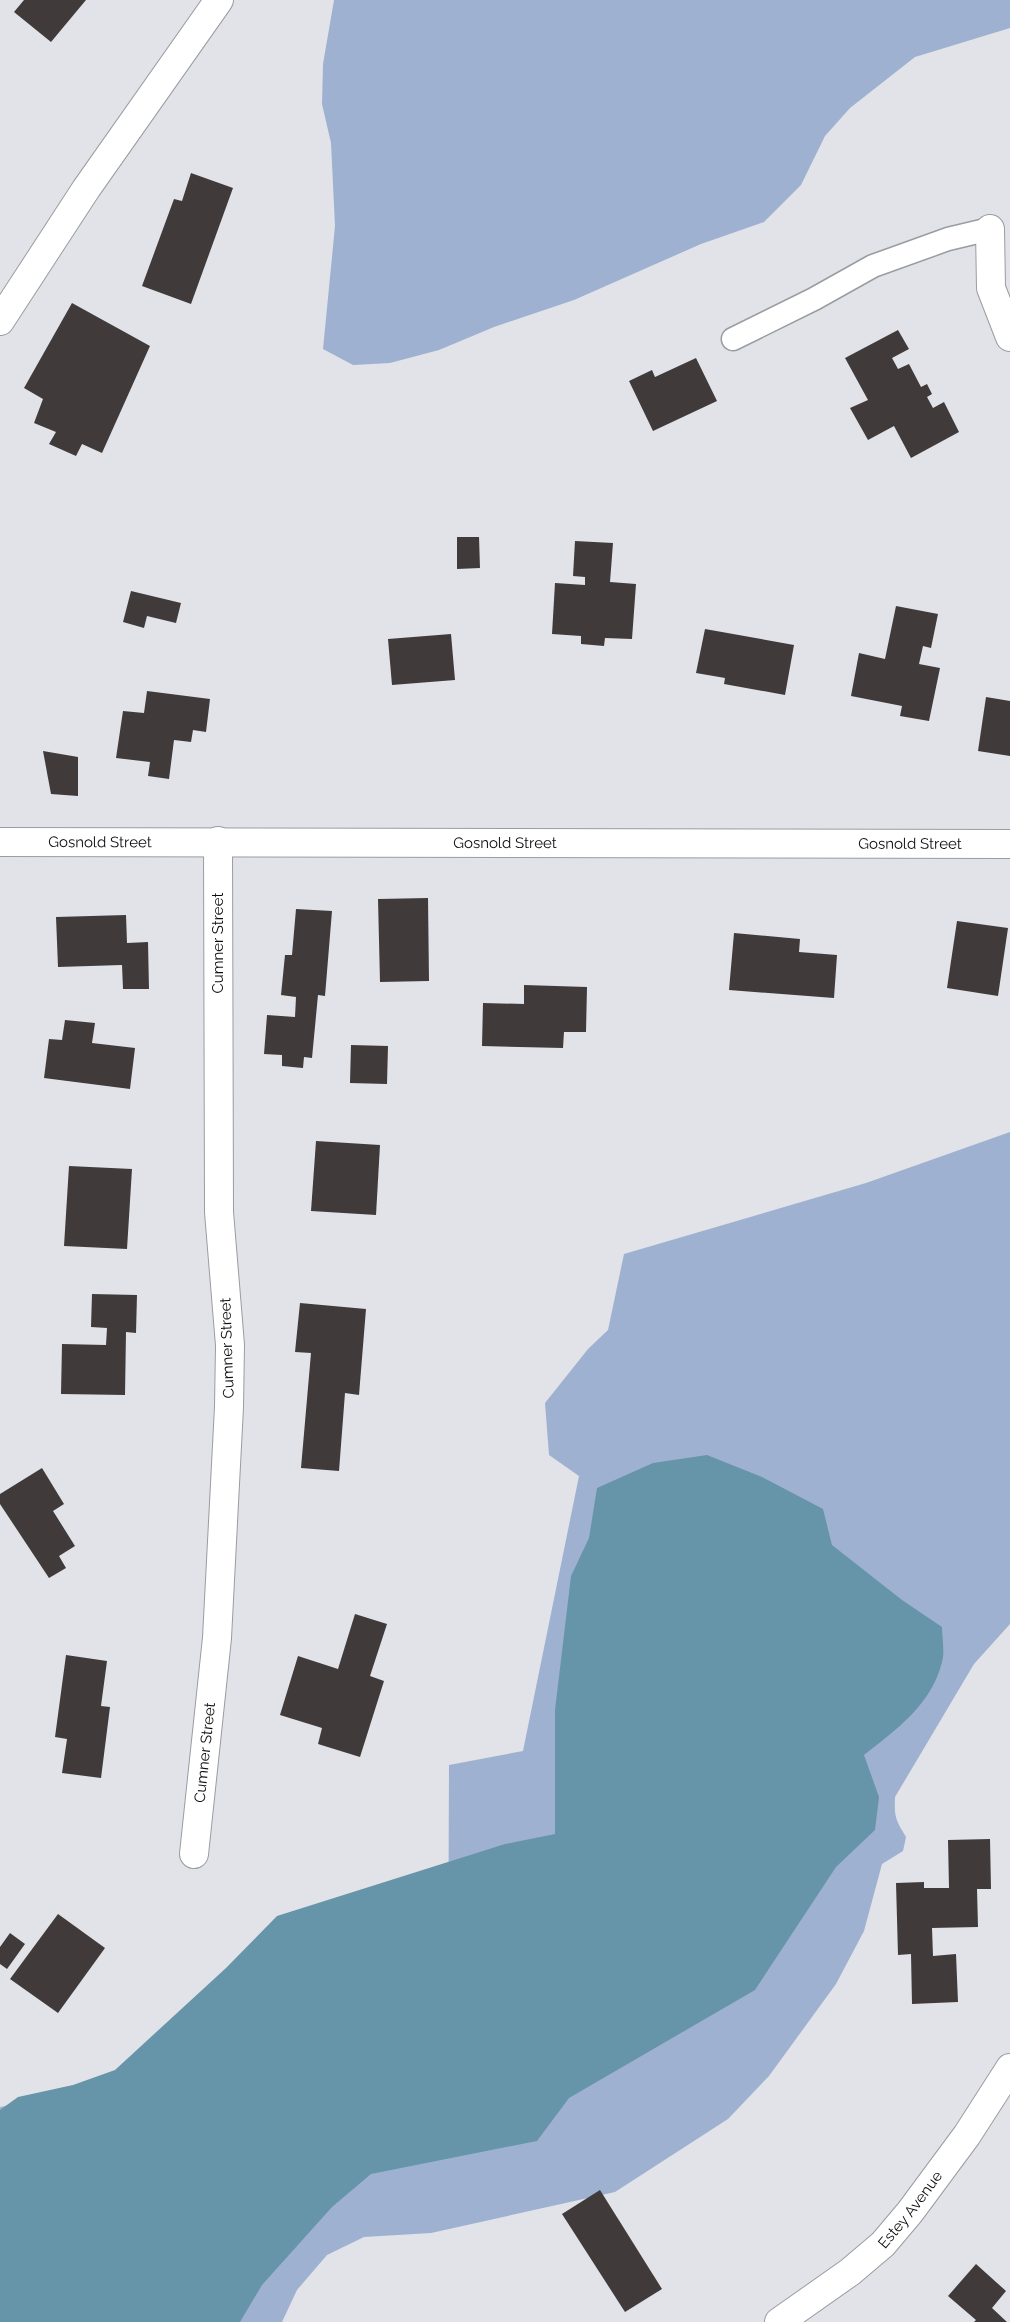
<svg xmlns="http://www.w3.org/2000/svg" width="1010" height="2322" font-family="Raleway,sans-serif">
<style>
.green{fill:#9fb1d0}
.water{fill:#6695a9}
.building{fill:#403b3a}
.lines{fill:none;stroke-linecap:round;stroke-linejoin:round}
.lane-casing{stroke:#999ca0;stroke-width:25}
.street-casing{stroke:#999ca0;stroke-width:30}
.secondary-casing{stroke:#999ca0;stroke-width:30}
.lane{stroke:#fff;stroke-width:22}
.street{stroke:#fff;stroke-width:28}
.secondary{stroke:#fff;stroke-width:28}
.labels{text-anchor:middle;dominant-baseline:central;stroke-width:5;stroke-linejoin:round;paint-order:stroke}
.street-label{font-size:15px;fill:#0c0d0e;stroke:#fff}
</style>
<rect width="100%" height="100%" fill="#e1e3e8"/>
<g class="green">
<path d="M334,0H1010V28L915,57L850,108L825,136L801,185L764,222L701,244L574,300L494,327L439,350L390,363L353,365L323,349L335,226L331,143L322,104L323,64Z"/>
<path d="M1010,1132V1624L974,1664L895,1797C894,1818 896,1820 906,1837L903,1851L882,1864L864,1931L836,1984L769,2076L728,2119L615,2192L431,2233L364,2237L327,2255L297,2290L282,2322H0V2107L448,2018L449,1765L523,1751L579,1476L549,1455L545,1403L588,1349L608,1330L624,1254L866,1183Z"/>
</g>
<path class="water" d="M707,1455L762,1477L823,1509L832,1545L902,1600L942,1627C942,1638 945,1652 942,1662C932,1704 896,1730 864,1755L879,1797L875,1830L836,1867L755,1990L569,2098L537,2141L371,2174L332,2207L262,2285L240,2322H0V2110L18,2097L73,2085L115,2070L226,1968L277,1916L505,1844L555,1834V1710L571,1576L589,1538L597,1488L653,1463Z"/>
<g class="building">
<path d="M24,0H86L51,42L14,12Z"/>
<path d="M191,173L233,188L191,304L142,286L174,199L182,201Z"/>
<path d="M72,303L150,346L102,453L82,444L76,456L49,444L56,432L34,423L43,399L24,388Z"/>
<path d="M898,330L909,349L892,358L898,369L909,364L921,387L927,384L932,394L927,397L933,408L944,402L959,432L911,458L894,426L868,440L850,408L868,400L845,358Z"/>
<path d="M696,358L717,401L653,431L629,381L652,370L655,377Z"/>
<path d="M457,537H479L480,568L457,569Z"/>
<path d="M575,541L613,543L610,582L636,584L632,639L605,638L604,646L581,644V636L552,634L555,583L585,585V577L573,576Z"/>
<path d="M131,591L181,603L176,623L147,616L144,628L123,622Z"/>
<path d="M896,606L938,614L931,648L923,646L919,664L940,668L929,721L900,716L902,706L851,696L859,653L885,659Z"/>
<path d="M705,629L794,645L785,695L724,684L725,678L696,673Z"/>
<path d="M451,634L455,680L392,685L388,639Z"/>
<path d="M147,691L210,699L206,732L193,730L191,742L174,740L169,779L148,776L150,762L116,758L123,711L144,713Z"/>
<path d="M986,697L1010,701V756L978,751Z"/>
<path d="M43,751L78,757V796L51,794Z"/>
<path d="M428,898L429,981L380,982L378,899Z"/>
<path d="M296,909L332,911L325,996L318,995L312,1058L304,1057L303,1068L282,1066V1055L264,1054L267,1015L295,1017L296,997L281,995L285,955H292Z"/>
<path d="M126,915L127,943L148,942L149,989H123L122,965L58,967L56,917Z"/>
<path d="M957,921L1008,928L998,996L947,988Z"/>
<path d="M734,933L800,939L799,952L837,955L834,998L729,990Z"/>
<path d="M524,985L587,987L586,1032H564L563,1048L482,1046L483,1003L524,1004Z"/>
<path d="M65,1020L95,1023L92,1043L135,1048L130,1089L44,1078L49,1039L62,1040Z"/>
<path d="M351,1045L388,1046L387,1084L350,1083Z"/>
<path d="M316,1141L380,1145L376,1215L311,1211Z"/>
<path d="M69,1166L132,1169L127,1249L64,1246Z"/>
<path d="M92,1294L137,1295L136,1333L126,1332L125,1395L61,1394L62,1344L106,1345L107,1328L91,1327Z"/>
<path d="M300,1303L366,1309L359,1395L345,1393L339,1471L301,1468L311,1353L295,1352Z"/>
<path d="M42,1468L64,1504L53,1511L75,1546L59,1556L66,1568L49,1578L0,1504V1494Z"/>
<path d="M355,1614L387,1624L370,1676L384,1681L360,1757L318,1744L322,1728L280,1715L298,1656L338,1669Z"/>
<path d="M66,1655L107,1661L101,1706L110,1707L101,1778L62,1773L67,1739L55,1737Z"/>
<path d="M990,1839L991,1889H977L978,1927L932,1928L933,1956L956,1954L958,2002L912,2004L911,1954L898,1955L896,1883L924,1882V1888H949L948,1840Z"/>
<path d="M58,1914L105,1948L58,2013L10,1979Z"/>
<path d="M10,1933L25,1944L7,1969L0,1964V1947Z"/>
<path d="M600,2190L662,2289L625,2312L562,2214Z"/>
<path d="M976,2264L1006,2291L992,2308L1007,2322H974L976,2320L948,2296Z"/>
</g>
<g class="lines">
<defs>
<path id="lane" d="M733,339L814,299L873,266L948,239L990,229"/>
<g id="street">
<path d="M990,229L991,288L1010,337"/>
<path id="s1" d="M194,1854L217,1638L229,1407L230,1345L219,1212L218,841"/>
<path id="s2" d="M779,2322L850,2272L883,2244L910,2212L967,2135L1010,2068"/>
</g>
<g id="secondary">
<path d="M0,321L86,189L219,0"/>
<path id="s3" d="M0,842L1010,844"/>
</g>
</defs>
<use href="#lane" class="lane-casing"/>
<use href="#street" class="street-casing"/>
<use href="#secondary" class="secondary-casing"/>
<use href="#lane" class="lane"/>
<use href="#street" class="street"/>
<use href="#secondary" class="secondary"/>
</g>
<g class="labels">
<g class="street-label">
<text stroke="none"><textPath href="#s3" startOffset="100">Gosnold Street</textPath></text>
<text stroke="none"><textPath href="#s3" startOffset="505">Gosnold Street</textPath></text>
<text stroke="none"><textPath href="#s3" startOffset="910">Gosnold Street</textPath></text>
<text transform="translate(218 943) rotate(-90)">Cumner Street</text>
<text transform="translate(227 1348) rotate(-92)">Cumner Street</text>
<text stroke="none"><textPath href="#s1" startOffset="102">Cumner Street</textPath></text>
<text stroke="none"><textPath href="#s2" startOffset="174">Estey Avenue</textPath></text>
</g>
</g>
</svg>
